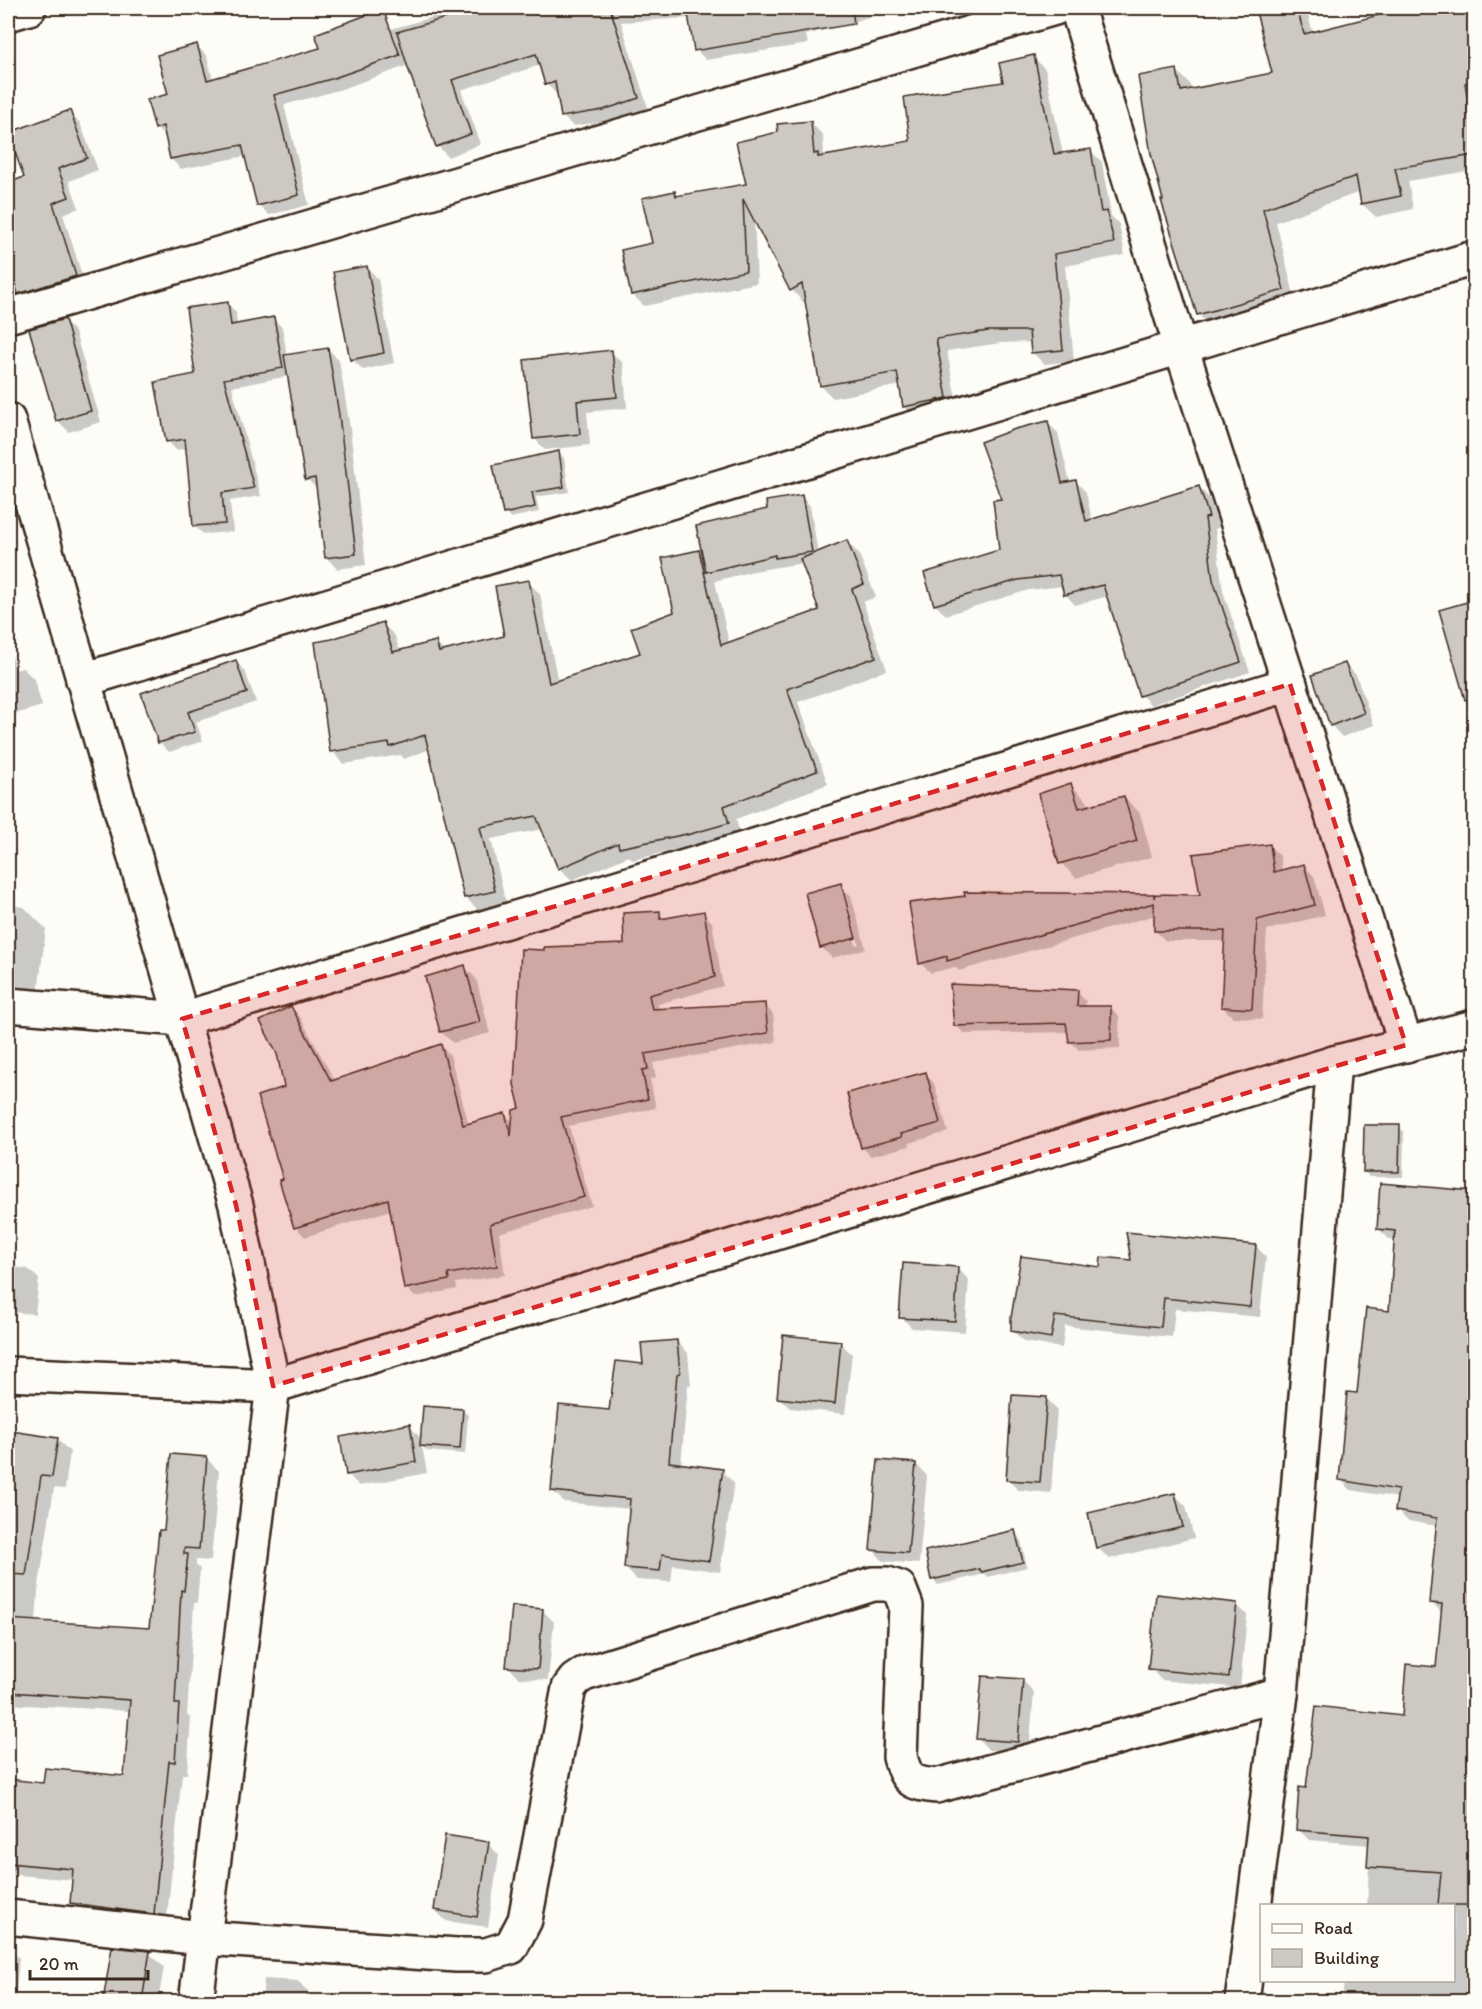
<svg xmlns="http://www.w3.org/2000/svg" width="1482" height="2009" font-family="Itim,sans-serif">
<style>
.shadow{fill:#0003;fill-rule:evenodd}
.building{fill:#cdc8c2;stroke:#3b2a1e;stroke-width:1.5}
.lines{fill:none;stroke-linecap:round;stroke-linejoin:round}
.minor-casing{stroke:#3b2a1e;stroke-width:38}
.tertiary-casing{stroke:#3b2a1e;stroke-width:38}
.minor{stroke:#fdfcf7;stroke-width:33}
.tertiary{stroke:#fdfcf7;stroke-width:33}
.marked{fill:#d62828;fill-opacity:0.2;stroke:#d62828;stroke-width:4.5;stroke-dasharray:12 8;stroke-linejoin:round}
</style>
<rect width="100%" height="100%" fill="#fdfcf7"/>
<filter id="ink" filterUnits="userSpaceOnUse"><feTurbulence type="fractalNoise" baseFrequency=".0167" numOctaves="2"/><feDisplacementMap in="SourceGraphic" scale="12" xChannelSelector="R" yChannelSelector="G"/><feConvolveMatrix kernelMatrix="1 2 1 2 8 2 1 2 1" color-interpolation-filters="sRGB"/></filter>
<g filter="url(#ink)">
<g class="shadow">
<path d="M468,8H901L806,35L808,44L706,60L696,50L690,18L621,22L648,108L614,120L573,126L562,116L559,94L557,95L547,84L541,65L461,90L481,144L448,157L438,146L409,65L342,89L284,105L309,205L269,215L259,205L246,156L181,169L171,159L167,139L156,128L170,95L196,45L207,56L213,80L440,15L445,20L462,15L461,9Z"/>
<path d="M963,8H1035L975,24L964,13Z"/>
<path d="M1257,8H1306L1313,34L1385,15L1383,8H1449L1457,38L1474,33V170L1408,181L1413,209L1376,217L1362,204L1360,192L1276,222L1296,303L1211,327L1198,314L1176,70L1190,84L1191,91L1274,74Z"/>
<path d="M1033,57L1045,69L1063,154L1090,150L1102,162L1111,216L1119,224L1125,255L1065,266L1074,361L1044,364L1032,352L1031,342L1001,343L947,351L958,410L916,418L904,406L901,385L833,398L821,386L807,300L803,302L792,290L754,218L757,283L644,306L632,294L674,193L679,197L748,185L779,133L811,123L823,135L824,158L912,142L1004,83Z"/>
<path d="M69,112L80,123L98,170L69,181L79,208L63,214L86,288L30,304L19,293L8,255V225L12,224L8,211V184L26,178Z"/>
<path d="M367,267L378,279L394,363L363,370L352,359Z"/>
<path d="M227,303L236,312L237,326L273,319L282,327L287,356L328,349L339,360L350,428L366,565L337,569L326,557L318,490L307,479L289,376L232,387L261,496L230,501L233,532L203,534L194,526L188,448L176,450L168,441Z"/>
<path d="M64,321L75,332L101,422L69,432L58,421L31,330Z"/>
<path d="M611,352L623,363L627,408L587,412L590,445L545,450L534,438Z"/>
<path d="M1048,423L1058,433L1070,483L1075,481L1086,492L1092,520L1199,487L1209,498L1219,527L1215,529L1223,591L1250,672L1151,705L1141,695L1109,596L1075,605L1065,594L1063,586L1029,590L946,615L935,605L926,574L1001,551L1003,500Z"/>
<path d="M559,453L564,458L569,492L536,497L539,512L510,518L504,513Z"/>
<path d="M802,497L810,506L818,553L847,542L859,554L876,597L863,602L887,670L798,702L828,784L736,819L740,835L632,860L629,856L572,880L559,868L543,829L491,839L506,903L478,910L465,897L430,749L404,759L401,755L344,764L332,751V641L383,624L395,636L400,652L436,643L445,652L506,637L528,582L540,594L558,682L642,654L676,612L698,551L705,558L769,510ZM803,563L821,611L729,643L715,581L754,571Z"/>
<path d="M1474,602V659L1468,661L1441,611Z"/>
<path d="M8,643L16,670L23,668L34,679L42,706L8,716Z"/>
<path d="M236,662L245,671L256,702L196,722L203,741L169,752L160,743L143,694Z"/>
<path d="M1345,664L1356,675L1374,725L1342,737L1331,725Z"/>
<path d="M1071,785L1087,801L1089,807L1124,797L1140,813L1152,857L1076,878L1061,863Z"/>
<path d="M1269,845L1280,856L1282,871L1304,866L1314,876L1325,915L1267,930L1262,1019L1233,1017L1222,1007L1226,941H1166L1155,931L1156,915L959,971L955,967L931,973L920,963L1153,896L1156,898L1202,896Z"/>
<path d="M840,885L851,896L866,949L832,958L821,947ZM843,896H846L859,944L856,945Z"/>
<path d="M8,905L24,907L46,929L36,1008L8,1015Z"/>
<path d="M659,912L666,920L703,913L712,922L723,986L658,1004L659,1010L764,1004L773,1014L776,1042L653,1063L656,1078L650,1079L656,1108L569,1126L592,1206L499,1233L505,1275L456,1283L457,1289L415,1297L406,1288L391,1210L305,1237L296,1227L284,1180L285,1088L291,1007L300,1017L335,1081L441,1046L450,1055L469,1125L505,1114L514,1123L522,1109L546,952L626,945Z"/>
<path d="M464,967L476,978L490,1033L453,1043L441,1032Z"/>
<path d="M1077,992L1086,1001L1085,1008L1110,1007L1119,1016L1120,1048L1079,1050L1070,1041L1069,1032L965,1034L956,1026Z"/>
<path d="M925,1074L934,1083L948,1132L909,1143L910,1146L871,1156L862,1147Z"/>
<path d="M1399,1127L1404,1132L1403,1177H1369L1364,1171Z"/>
<path d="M1382,1184L1474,1193V2002H1342L1344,1980H1454V1906H1367L1370,1845L1309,1840L1298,1829L1307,1789L1403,1718L1438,1669L1443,1613L1430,1602L1438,1526L1408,1521L1397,1511L1399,1498L1351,1490L1340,1479L1358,1394L1391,1313L1396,1240L1389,1239L1378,1228Z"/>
<path d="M1256,1246L1266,1257L1260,1317L1175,1309L1172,1337L1065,1326L1062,1348L1024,1342L1013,1331L1133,1262Z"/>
<path d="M8,1266L28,1269L39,1279L35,1314L8,1312Z"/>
<path d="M957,1268L969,1280L965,1332L912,1328L901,1317Z"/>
<path d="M676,1341L688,1353L691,1385H688L681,1465L722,1471L734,1483L720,1572L673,1565L671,1582L637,1580L625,1568L630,1509L564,1502L552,1490L645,1366Z"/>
<path d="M840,1343L852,1354L845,1414L790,1408L778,1397Z"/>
<path d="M1046,1398L1057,1409L1051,1493L1018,1490L1007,1479Z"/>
<path d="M462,1410L468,1415L465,1454L427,1451L422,1446L427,1473L359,1486L348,1474L409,1426L422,1439Z"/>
<path d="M8,1428L12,1433L57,1439L70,1452L65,1489L54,1488L38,1592L36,1622L150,1630L166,1532L206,1458L219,1471L211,1561L196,1560V1565L200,1569L197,1603H194L187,1715L191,1719L187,1774H182L166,1926L85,1916L71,1903L74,1880L8,1874V1781L45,1784L125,1778L130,1711L8,1704Z"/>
<path d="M916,1464L927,1476L919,1564L883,1561L872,1549Z"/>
<path d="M1175,1495L1186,1506L1194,1538L1109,1559L1097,1547Z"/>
<path d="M1014,1532L1020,1537L1027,1567L988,1577L985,1574L938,1585L933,1580L927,1552Z"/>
<path d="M1236,1604L1247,1615L1240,1688L1161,1680L1150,1668Z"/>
<path d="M542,1610L554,1622L548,1680L519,1678L508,1666Z"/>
<path d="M1023,1681L1034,1692L1029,1753L989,1750L978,1739Z"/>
<path d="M488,1844L499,1855L488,1927L446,1921L435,1910Z"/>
<path d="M8,1947L19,1958L15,2002H8Z"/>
<path d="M114,1949L149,1953L164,1967L158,2002H105Z"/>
<path d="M264,1979L298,1981L309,1993V2002H262Z"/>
</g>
<g class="building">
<path d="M459,8H610L639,98L603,110L561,117L555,82L545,85L536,54L452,80L471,134L436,147L408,68L397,32L460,14Z"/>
<path d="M687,8H852L854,24L694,51Z"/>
<path d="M1255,8H1297L1304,34L1383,14L1382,8H1474V80L1465,83L1474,137V155L1395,168L1401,196L1361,204L1356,176L1263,209L1284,290L1197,315L1161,200H1163L1151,154L1138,76L1177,69L1181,91L1272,73Z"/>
<path d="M383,9L400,55L331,79L274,95L299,195L257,206L242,145L170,159L163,126L155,129L147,100L168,94L157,55L197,44L207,80L320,48L315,34Z"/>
<path d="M1034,55L1054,154L1091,149L1101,212L1107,211L1114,243L1054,254L1063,350L1031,353L1029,331H988L936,339L947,398L903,407L897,372L820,386L802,284L790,291L743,199L746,271L631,295L621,250L652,243L642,198L675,191L676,196L746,184L736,142L778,132L777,124L811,121L814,154L818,153V157L910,141L904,97L1003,82L999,63Z"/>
<path d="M70,110L87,158L58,169L69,197L53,203L76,276L18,294L8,260V183L24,177L8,133Z"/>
<path d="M367,266L384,353L350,360L333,272Z"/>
<path d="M228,302L231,325L274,317L283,368L224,379L254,488L222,493L225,524L193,526L185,439L166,442L155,382L195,374L186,308Z"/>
<path d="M65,319L91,411L56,421L29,329Z"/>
<path d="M328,348L339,415L356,554L325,558L315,478L305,480L284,355Z"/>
<path d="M612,350L617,397L577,401L580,434L533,439L524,360Z"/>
<path d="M1048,421L1062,483L1076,480L1086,521L1199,486L1209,517L1205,518L1213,580L1241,662L1139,696L1103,585L1064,595L1059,575L1018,580L934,605L924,573L999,550L993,500L1001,499L980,442L1015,429Z"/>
<path d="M559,451L564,487L532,492L535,507L503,514L493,465Z"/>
<path d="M802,495L812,552L775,558V555L706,572L696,526L767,509L766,501Z"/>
<path d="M847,540L864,584L852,589L876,657L787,689L817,771L724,806L729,823L687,835V834L619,848L618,843L558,869L536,816L480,827L495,891L464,898L425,735L390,747L389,743L330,752L315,642L332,639L383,622L393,652L436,641L439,652L504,636L495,586L529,580L549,683L640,653L631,628L674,612L662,558L699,550L721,645L819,610L800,559Z"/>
<path d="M1474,600V699L1465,700L1439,610Z"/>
<path d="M236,660L247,693L188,712L195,732L158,743L141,693Z"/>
<path d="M1345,663L1364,713L1330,726L1312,675Z"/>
<path d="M1071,783L1079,808L1124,796L1137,841L1059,864L1038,794Z"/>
<path d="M1270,844L1274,872L1304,864L1315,905L1257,920L1252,1009L1221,1007L1225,931H1154V903L947,961V956L919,964L909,903L965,896L964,892L1154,894V898L1155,894L1200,895L1193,854Z"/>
<path d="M841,883L856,938L820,948L805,893Z"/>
<path d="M660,911V919L704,911L715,977L649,995L652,1009L765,1003L768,1033L645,1054L648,1069L642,1070L648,1099L561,1117L584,1197L490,1224L497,1266L448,1274L449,1280L404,1289L388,1199L294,1228L279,1180L283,1179L257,1096L284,1087L277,1054L260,1021L291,1006L331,1081L441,1044L463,1125L505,1113L511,1136L513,1110L520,1108L514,1084L521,949L544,950V947L624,944L623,913Z"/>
<path d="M465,965L480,1022L440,1032L425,977Z"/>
<path d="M950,984L1078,990L1077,1006H1111V1040L1069,1042L1066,1023L954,1026Z"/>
<path d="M926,1072L940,1123L901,1134L902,1137L861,1148L847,1093Z"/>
<path d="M1364,1125H1400L1399,1172H1363Z"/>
<path d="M1380,1183L1474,1191V1512L1469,1545H1474V1606L1468,1670L1474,1671V1905H1438L1441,1872L1367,1867L1369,1836L1296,1830L1299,1787L1306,1788L1316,1706L1402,1716L1406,1664L1436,1667L1442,1604L1429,1603L1437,1518L1395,1511L1398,1490L1339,1480L1347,1392L1357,1393L1366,1308L1389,1311L1395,1231L1377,1229Z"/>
<path d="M1126,1232L1256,1245L1250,1307L1164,1298L1161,1327L1055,1316L1051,1338L1011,1331V1318L1021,1256L1100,1267L1101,1257L1131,1260Z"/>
<path d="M903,1263L958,1267L955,1321L899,1318Z"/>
<path d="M783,1335L841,1341L835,1404L777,1398Z"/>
<path d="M677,1340L680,1373L677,1374L669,1462L723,1469L709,1561L662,1554L660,1571L624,1568L630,1499L551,1491L559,1405L609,1410L616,1361L643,1364L641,1343Z"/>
<path d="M1012,1395L1047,1397L1040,1482L1006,1480Z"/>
<path d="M423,1406L463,1409L460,1449L420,1446Z"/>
<path d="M410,1424L416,1462L346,1475L340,1437Z"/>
<path d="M11,1431L58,1438L52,1477L41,1476L26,1575L8,1574V1455Z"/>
<path d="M171,1454L207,1457L199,1549L184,1548V1554H188L184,1591L181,1590L175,1704H179L175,1762L169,1761L154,1914L70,1903L73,1869L8,1863V1779L43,1783L45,1768L124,1776L130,1700L8,1692V1619L149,1628L159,1530H164Z"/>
<path d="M878,1460L916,1463L908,1553L870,1550Z"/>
<path d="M1175,1493L1183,1527L1096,1548L1088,1513Z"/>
<path d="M1015,1530L1023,1562L981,1572L980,1569L931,1580L925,1551Z"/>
<path d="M1156,1594L1237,1603L1229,1677L1148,1669Z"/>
<path d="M512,1606L543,1609L538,1669L506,1667Z"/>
<path d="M982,1676L1023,1679L1018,1742L976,1739Z"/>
<path d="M445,1835L489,1842L477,1917L434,1910Z"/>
<path d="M112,1947L150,1951L142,2001H103Z"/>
</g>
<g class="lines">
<defs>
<g id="minor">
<path d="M1077,8L1181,347L1406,1045"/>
<path d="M8,14L29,8"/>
<path d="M8,316L1055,8"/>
<path d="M83,680L1474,258"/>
<path d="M8,1005L182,1019L1290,684"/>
<path d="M8,1917L203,1938L457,1955H486L511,1947L525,1920L569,1688L575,1680L584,1674L873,1584H887L899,1588L906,1606L900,1757C907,1782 912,1783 936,1786L1281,1694"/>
<path d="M196,2002L273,1386"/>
<path d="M1242,2002L1281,1694L1334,1063"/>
</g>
<g id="tertiary">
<path d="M8,420L236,1205L273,1386"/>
<path d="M8,1374L273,1386L1334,1063L1474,1027"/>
</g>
</defs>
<use href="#minor" class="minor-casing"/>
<use href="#tertiary" class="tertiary-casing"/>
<use href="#minor" class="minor"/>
<use href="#tertiary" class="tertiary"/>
</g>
</g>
<path class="marked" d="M1290,684L1406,1045L273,1386L236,1205L182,1019Z"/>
<rect width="1482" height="2009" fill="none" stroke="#fdfcf7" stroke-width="30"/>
<rect x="15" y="15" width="1452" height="1979" fill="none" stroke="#3b2a1e" stroke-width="2" filter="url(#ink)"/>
<rect x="1260" y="1904" width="195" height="78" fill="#fdfcf7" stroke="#afa8a0" stroke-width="1.5"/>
<rect x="1272" y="1924" width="30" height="9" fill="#fdfcf7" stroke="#afa8a0" stroke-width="1.5"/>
<text x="1314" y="1934" font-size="18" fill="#3b2a1e">Road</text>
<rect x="1272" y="1949" width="30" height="18" fill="#cdc8c2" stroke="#afa8a0" stroke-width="1.5"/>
<text x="1314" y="1964" font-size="18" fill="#3b2a1e">Building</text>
<path d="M30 1970v9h118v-9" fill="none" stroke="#3b2a1e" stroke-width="3"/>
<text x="39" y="1970" font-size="18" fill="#3b2a1e" stroke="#fdfcf7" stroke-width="4.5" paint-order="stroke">20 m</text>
</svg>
